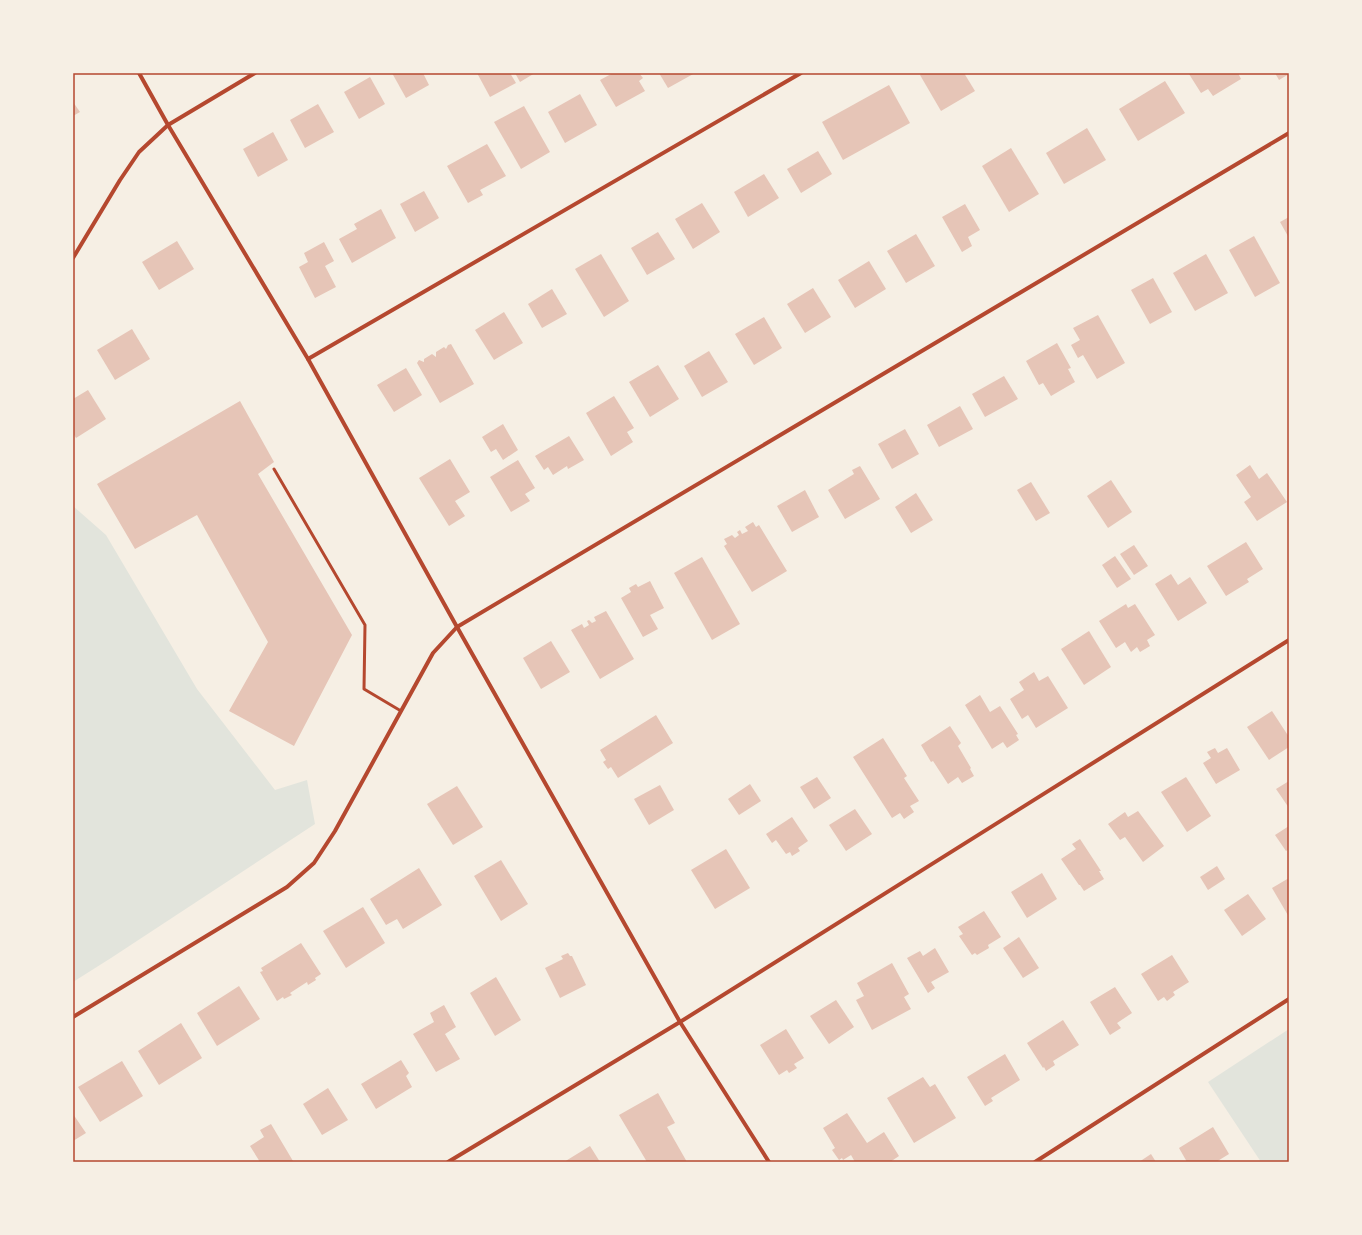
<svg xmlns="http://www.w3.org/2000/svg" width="1362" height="1235" font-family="Overpass,sans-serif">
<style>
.green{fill:#e2e4dc}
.building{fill:#e6c5b7}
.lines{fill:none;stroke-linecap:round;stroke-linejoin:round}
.service{stroke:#b5482f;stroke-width:3}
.minor{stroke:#b5482f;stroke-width:4}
.neatline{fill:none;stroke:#b5482f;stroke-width:1.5}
</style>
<rect width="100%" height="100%" fill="#f6efe4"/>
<g class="green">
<path d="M73,506L106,535L197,689L275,790L307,780L315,824L111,958L73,982Z"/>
<path d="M1289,1029V1162H1261L1208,1082Z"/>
</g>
<g class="building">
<path d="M392,73H423L429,85L406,98Z"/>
<path d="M477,73H510L516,83L490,97Z"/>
<path d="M515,73H535L520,82Z"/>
<path d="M613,73H639L643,78L639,81L645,91L616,107L600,80Z"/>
<path d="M659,73H695L668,88Z"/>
<path d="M923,73H964L975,91L941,111L920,75Z"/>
<path d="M1190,73H1238L1241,79L1213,96L1208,89L1201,93L1189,74Z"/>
<path d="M1275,73H1289V74L1279,80Z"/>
<path d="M370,77L385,104L359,119L344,92Z"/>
<path d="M1165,81L1185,113L1138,141L1119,109Z"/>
<path d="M889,85L910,123L843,160L822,122Z"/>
<path d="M580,94L597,125L565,143L548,112Z"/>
<path d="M73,102L80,112L73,116Z"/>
<path d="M318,104L334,132L305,148L290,120Z"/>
<path d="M524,106L550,152L521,169L494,122Z"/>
<path d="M1087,128L1106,160L1064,184L1046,153Z"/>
<path d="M273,132L288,160L258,177L243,149Z"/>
<path d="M487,144L506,176L480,190L483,195L468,203L447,166Z"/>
<path d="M1011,148L1039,194L1009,212L982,166Z"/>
<path d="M818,151L832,174L801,193L787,169Z"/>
<path d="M764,174L779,198L748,217L734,192Z"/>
<path d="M424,191L439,218L415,232L400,204Z"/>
<path d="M702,203L720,232L693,249L675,219Z"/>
<path d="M965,204L980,230L968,237L972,246L962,252L942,217Z"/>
<path d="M381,209L396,238L352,263L339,239L357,229L354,224Z"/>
<path d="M1289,217V238L1280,222Z"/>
<path d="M658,232L675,259L647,275L631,248Z"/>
<path d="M916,234L935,266L906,283L887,251Z"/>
<path d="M1254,236L1280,283L1255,297L1229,250Z"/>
<path d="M177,241L194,269L159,290L142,262Z"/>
<path d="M324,242L334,261L325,266L336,287L315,298L299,267L308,262L304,253Z"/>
<path d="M601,254L629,301L604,317L575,269Z"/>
<path d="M1206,254L1228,293L1195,311L1173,273Z"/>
<path d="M869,261L886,289L855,308L838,280Z"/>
<path d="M1153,278L1172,312L1150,324L1131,290Z"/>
<path d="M813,288L831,317L805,333L787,304Z"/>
<path d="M552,289L567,314L542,328L528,304Z"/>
<path d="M504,312L523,343L494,360L475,330Z"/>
<path d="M1098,315L1125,363L1097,379L1083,355L1078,358L1071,345L1080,340L1073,328Z"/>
<path d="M764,317L782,348L754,365L735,334Z"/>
<path d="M132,329L150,359L115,380L97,350Z"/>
<path d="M1057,343L1071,368L1068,369L1075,382L1051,396L1043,383L1039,385L1026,361Z"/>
<path d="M451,344L474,384L440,403L417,363L419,360L424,362V359L432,354L436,357V352L444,347L446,349L448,345Z"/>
<path d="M709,351L728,382L702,397L684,366Z"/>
<path d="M658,365L679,399L650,417L629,382Z"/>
<path d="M406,368L422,395L394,412L377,385Z"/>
<path d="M1004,376L1018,399L985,417L972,394Z"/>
<path d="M88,390L106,419L76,438L73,433V399Z"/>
<path d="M614,396L634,428L627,432L633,442L611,456L586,413Z"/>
<path d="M240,401L274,462L258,474L352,635L294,746L229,711L268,642L197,515L135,549L97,484Z"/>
<path d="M960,406L973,429L939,447L927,425Z"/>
<path d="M503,424L518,450L503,460L496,449L491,452L482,437Z"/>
<path d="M905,429L919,454L892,469L878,444Z"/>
<path d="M569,436L584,460L568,469L567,466L553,475L548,467L544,470L535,456Z"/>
<path d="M450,459L470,492L455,501L465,516L449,526L419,478Z"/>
<path d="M518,460L535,488L525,494L530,501L511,512L490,477Z"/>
<path d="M1250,465L1259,479L1267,473L1287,502L1257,521L1244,502L1251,497L1236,475Z"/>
<path d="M860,466L880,499L845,519L828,490L854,474L852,470Z"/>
<path d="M1111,480L1132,512L1108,528L1087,496Z"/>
<path d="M1031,482L1050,513L1036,521L1017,490Z"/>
<path d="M805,490L819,517L792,532L777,506Z"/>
<path d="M916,493L933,520L911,533L895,507Z"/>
<path d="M753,522L756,527L759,525L787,571L752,592L724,546L727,544L724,539L732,535L735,538L739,535L737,532L740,530L742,534L748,531L745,527Z"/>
<path d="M1246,542L1263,569L1247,579L1249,582L1226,596L1207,566Z"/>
<path d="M1134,545L1148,566L1134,575L1120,554Z"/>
<path d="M1115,556L1131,579L1117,588L1102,565Z"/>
<path d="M702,557L740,624L712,640L674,573Z"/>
<path d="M1171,574L1178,585L1190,577L1207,603L1178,621L1155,584Z"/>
<path d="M650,581L664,608L650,615L658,629L643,637L621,598L631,592L629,588L636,584L638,587Z"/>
<path d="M1126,604L1128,608L1135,604L1155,635L1147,640L1150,646L1140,652L1137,647L1131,652L1125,642L1116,648L1099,621Z"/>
<path d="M606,611L634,659L600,679L571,630L582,624L584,628L589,625L587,621L589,620L592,623L596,621L594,617Z"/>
<path d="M1089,631L1111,667L1084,685L1061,649Z"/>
<path d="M551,641L570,672L541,689L523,658Z"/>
<path d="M1034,672L1039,681L1048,676L1068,708L1036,728L1028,715L1022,719L1010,699L1024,690L1019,682Z"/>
<path d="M980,695L990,712L1000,706L1018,734L1016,735L1019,740L1007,748L1003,742L992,749L965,705Z"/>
<path d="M1272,711L1289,737V747L1269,760L1247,727Z"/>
<path d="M656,715L673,743L618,778L611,767L608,769L603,762L606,760L600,750Z"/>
<path d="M950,726L961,743L958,746L971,768L970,769L974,776L962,783L958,777L948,784L933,761L931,762L921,745Z"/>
<path d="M883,738L907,776L904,778L919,801L910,806L914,812L904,819L900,813L892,818L853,757Z"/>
<path d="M1215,748L1218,753L1227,748L1240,770L1216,784L1203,763L1211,758L1207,752Z"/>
<path d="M817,777L831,798L814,809L800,787Z"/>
<path d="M1186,777L1211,816L1187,832L1161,792Z"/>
<path d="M1289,781V808L1276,789Z"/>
<path d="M750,784L761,801L739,815L728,799Z"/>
<path d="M660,785L674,810L649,825L634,799Z"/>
<path d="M457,786L483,827L453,845L427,804Z"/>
<path d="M855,809L872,834L846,851L829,825Z"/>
<path d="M1138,811L1164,846L1143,862L1125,837L1120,840L1108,824L1125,812L1128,817Z"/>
<path d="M792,817L808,841L798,848L800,851L792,856L790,852L786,854L776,840L772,843L766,834Z"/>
<path d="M1289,826V849L1286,851L1275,835Z"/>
<path d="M1080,839L1101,871H1099L1104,879L1084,891L1080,885H1079L1061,859L1076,849L1072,844Z"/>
<path d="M726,849L750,888L715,909L691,870Z"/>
<path d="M501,860L528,904L501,921L474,876Z"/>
<path d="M1217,866L1225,879L1208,890L1200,877Z"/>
<path d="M419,868L442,905L403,929L397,919L386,925L370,899Z"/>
<path d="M1042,873L1057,899L1027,918L1011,892Z"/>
<path d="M1289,878V917L1272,888Z"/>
<path d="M1248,894L1266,919L1242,936L1224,910Z"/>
<path d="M363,907L385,943L346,968L323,931Z"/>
<path d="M984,911L1001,937L988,945L989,948L977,955L975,953L972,955L959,936L963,934L958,927Z"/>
<path d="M1019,937L1039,968L1023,978L1003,948Z"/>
<path d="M301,943L321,974L315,978L316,980L308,985L307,982L290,993L292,995L284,999L283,997L277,1001L260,972L263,971L261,968Z"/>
<path d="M935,948L949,972L931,982L935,988L928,993L907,958L920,951L923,956Z"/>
<path d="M568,953L570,956H572L586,985L560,998L545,968L563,959L561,956Z"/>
<path d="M1172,955L1189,982L1173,992L1175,995L1167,1001L1164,997L1158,1001L1141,974Z"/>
<path d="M892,963L909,994L904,997L911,1009L872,1030L856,1000L864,996L857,983Z"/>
<path d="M496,977L521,1020L495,1036L470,993Z"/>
<path d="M239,986L260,1019L217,1046L197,1013Z"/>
<path d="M1115,987L1132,1013L1117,1023L1121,1028L1110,1035L1090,1002Z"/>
<path d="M836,1000L854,1027L829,1044L810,1016Z"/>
<path d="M444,1005L456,1027L445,1034L460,1059L436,1072L413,1034L434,1022L430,1013Z"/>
<path d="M1063,1020L1079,1045L1053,1061L1055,1065L1046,1071L1044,1067L1043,1068L1027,1043Z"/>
<path d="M181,1023L202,1058L159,1085L138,1051Z"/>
<path d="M786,1029L804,1058L794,1064L797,1068L789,1073L787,1070L779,1075L760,1045Z"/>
<path d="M1005,1054L1020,1080L991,1098L993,1101L985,1106L967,1077Z"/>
<path d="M401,1060L409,1073L406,1076L412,1087L376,1109L361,1084Z"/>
<path d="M122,1061L143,1096L100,1122L78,1087Z"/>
<path d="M923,1077L930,1087L935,1084L956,1118L914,1143L887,1098Z"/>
<path d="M328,1088L348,1120L322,1135L303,1104Z"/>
<path d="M658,1093L675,1123L667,1127L687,1162H647L619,1115Z"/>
<path d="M847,1113L867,1143L884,1132L899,1156L890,1162H855L851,1155L843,1160L842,1158L839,1160L832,1150L835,1148L823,1128Z"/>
<path d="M73,1114L86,1133L73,1141Z"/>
<path d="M271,1124L293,1161L291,1162H260L250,1146L264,1137L260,1130Z"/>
<path d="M1213,1127L1229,1154L1216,1162H1187L1179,1148Z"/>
<path d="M590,1146L600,1162H564Z"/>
<path d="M1151,1154L1156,1162H1139Z"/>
</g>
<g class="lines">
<path class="service" d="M274,469L365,625L364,689L401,711"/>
<g class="minor">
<path d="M139,73L168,125L308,359L457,627L680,1022L769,1162"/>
<path d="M73,258L120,180L139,152L168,125L255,73"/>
<path d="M308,359L801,73"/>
<path d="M73,1017L287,887L314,863L335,831L433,653L457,627L1289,133"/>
<path d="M448,1162L680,1022L1289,640"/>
<path d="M1035,1162L1289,999"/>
</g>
</g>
<rect width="1362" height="1235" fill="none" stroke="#f6efe4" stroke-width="148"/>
<rect x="74" y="74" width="1214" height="1087" class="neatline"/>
</svg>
